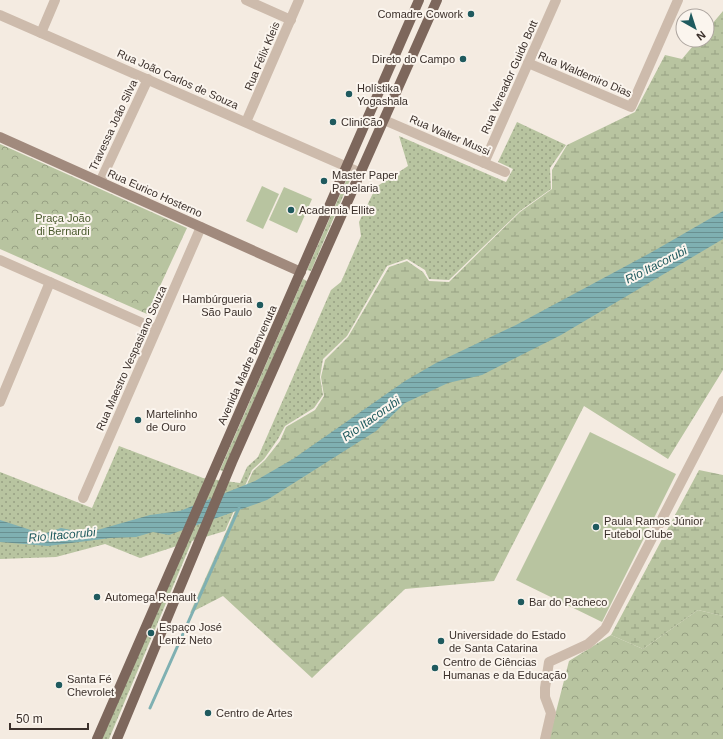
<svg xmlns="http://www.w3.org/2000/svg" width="723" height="739" font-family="Helvetica,sans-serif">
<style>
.grass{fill:url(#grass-dots)}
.wetland{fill:url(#wetland-marsh)}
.park{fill:url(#park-crowns)}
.pitch{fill:#b8c4a0}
.water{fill:url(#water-rules)}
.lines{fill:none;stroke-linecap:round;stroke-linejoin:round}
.stream{stroke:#7fb0b2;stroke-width:3}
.street{stroke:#cdbbac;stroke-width:10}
.secondary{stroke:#a18a7d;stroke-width:10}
.primary{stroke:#7d675c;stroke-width:10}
.poi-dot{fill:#1f5a5e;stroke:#fbf5ee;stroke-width:1.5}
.labels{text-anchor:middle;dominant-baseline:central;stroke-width:4;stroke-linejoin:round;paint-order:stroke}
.poi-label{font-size:11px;fill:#3b302b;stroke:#fbf5ee;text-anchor:start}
.street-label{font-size:11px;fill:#3b302b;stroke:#fbf5ee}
.park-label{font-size:11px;fill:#4a5a2e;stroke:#fbf5ee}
.water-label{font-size:12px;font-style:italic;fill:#1f5a5e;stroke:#fbf5ee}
</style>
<defs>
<pattern id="grass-dots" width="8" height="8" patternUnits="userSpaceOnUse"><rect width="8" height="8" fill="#b8c4a0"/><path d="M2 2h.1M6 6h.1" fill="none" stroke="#97a083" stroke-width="1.8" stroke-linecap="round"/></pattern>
<pattern id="wetland-marsh" width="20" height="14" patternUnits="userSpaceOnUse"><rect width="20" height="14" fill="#b8c4a0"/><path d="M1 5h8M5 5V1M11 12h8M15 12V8" fill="none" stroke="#97a083"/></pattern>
<pattern id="park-crowns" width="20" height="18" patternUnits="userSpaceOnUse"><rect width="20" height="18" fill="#b8c4a0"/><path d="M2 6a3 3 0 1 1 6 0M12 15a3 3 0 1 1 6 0" fill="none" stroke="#97a083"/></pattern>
<pattern id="water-rules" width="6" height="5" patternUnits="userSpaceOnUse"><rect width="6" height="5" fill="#7fb0b2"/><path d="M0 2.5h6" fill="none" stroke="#699091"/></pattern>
</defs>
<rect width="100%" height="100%" fill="#f4ebe1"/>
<g class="grass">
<path d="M517,122L566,145L550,168L551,189L520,211L449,280L429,279L425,270L407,259L387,266L347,336L323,359L320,377L323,395L314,408L285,426L278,439L264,459L252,470L225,531L192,541L109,739H102L186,543L140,558L105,544L56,557L0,559V472L92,508L119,446L203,478L240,483L247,467L258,457L331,290L341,282L361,236L359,222L376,187L408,166L399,136L506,182L513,169L498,162Z"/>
<path d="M350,172L353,173L311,271L307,270Z"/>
<path d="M303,279L307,281L223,471L220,470Z"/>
</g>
<g class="wetland">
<path d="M723,11V370L668,459L584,406L494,581L405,589L312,678L223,596L190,613L253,471L265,460L280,441L286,427L315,410L324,396L321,377L325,360L348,337L389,267L407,261L423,272L429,281L449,282L520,212L552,189V170L567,145L635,112L665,55L682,59L698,40H707V30Z"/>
<path d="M699,470L723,475V616L698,610L643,649L611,635Z"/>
</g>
<g class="park">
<path d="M0,144L187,228L147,314L0,249Z"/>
<path d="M698,610L723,616V739H549L569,661L611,635L643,649Z"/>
</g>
<g class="pitch">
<path d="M262,186L279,194L263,229L246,221Z"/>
<path d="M284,187L312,199L297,233L269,220Z"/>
<path d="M590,432L676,474L602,622L516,580Z"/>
</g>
<path class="water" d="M723,211V239L561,335L482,375L448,383L405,403L376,431L267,500L169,535L153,532L136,537L110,538L48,546L0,542V520L43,534L61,528L87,533L150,515L180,511L255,481L293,459L405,381L436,363L516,325L652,252Z"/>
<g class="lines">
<path class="stream" d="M150,708L239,508"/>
<g class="street">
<path d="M246,0L291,20"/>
<path d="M0,15L361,173"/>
<path d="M41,33L55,0"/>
<path d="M528,63L631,107L678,0"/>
<path d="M384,120L505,172"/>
<path d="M246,122L299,0"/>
<path d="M484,163L556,0"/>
<path d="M100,182L148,79"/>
<path d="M0,260L156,329"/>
<path d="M0,402L50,282"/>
<path d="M83,498L201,227"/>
<path d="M545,739L551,713L545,697V688L549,662L588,644L605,629L723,401"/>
</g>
<path class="secondary" d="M0,137L301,272"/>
<g class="primary">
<path d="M97,739L419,0"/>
<path d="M117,739L232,462L437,0"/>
</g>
</g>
<g class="poi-dot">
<circle cx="471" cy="14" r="4"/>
<circle cx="463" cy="59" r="4"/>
<circle cx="349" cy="94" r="4"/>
<circle cx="333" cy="122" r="4"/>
<circle cx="324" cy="181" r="4"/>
<circle cx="291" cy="210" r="4"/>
<circle cx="260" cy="305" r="4"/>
<circle cx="138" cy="420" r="4"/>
<circle cx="596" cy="527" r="4"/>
<circle cx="97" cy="597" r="4"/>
<circle cx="521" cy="602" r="4"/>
<circle cx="151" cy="633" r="4"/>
<circle cx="441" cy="641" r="4"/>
<circle cx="435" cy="668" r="4"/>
<circle cx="59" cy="685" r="4"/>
<circle cx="208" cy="713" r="4"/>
</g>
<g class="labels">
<g class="poi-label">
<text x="463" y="14" text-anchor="end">Comadre Cowork</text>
<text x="455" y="59" text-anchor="end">Direto do Campo</text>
<text x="357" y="88">Holístika<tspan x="357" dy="13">Yogashala</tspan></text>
<text x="341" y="122">CliniCão</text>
<text x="332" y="175">Master Paper<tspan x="332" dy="13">Papelaria</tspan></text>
<text x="299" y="210">Academia Ellite</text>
<text x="252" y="299" text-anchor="end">Hambúrgueria<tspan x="252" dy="13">São Paulo</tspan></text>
<text x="146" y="414">Martelinho<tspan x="146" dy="13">de Ouro</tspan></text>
<text x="604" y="521">Paula Ramos Júnior<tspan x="604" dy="13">Futebol Clube</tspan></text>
<text x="105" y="597">Automega Renault</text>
<text x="529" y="602">Bar do Pacheco</text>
<text x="159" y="627">Espaço José<tspan x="159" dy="13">Lentz Neto</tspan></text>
<text x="449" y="635">Universidade do Estado<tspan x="449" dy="13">de Santa Catarina</tspan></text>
<text x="443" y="662">Centro de Ciências<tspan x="443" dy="13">Humanas e da Educação</tspan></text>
<text x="67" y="679">Santa Fé<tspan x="67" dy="13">Chevrolet</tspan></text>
<text x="216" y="713">Centro de Artes</text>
</g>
<g class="street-label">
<text transform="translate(262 56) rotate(-67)">Rua Félix Kleis</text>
<text transform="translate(585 74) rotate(23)">Rua Waldemiro Dias</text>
<text transform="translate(509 77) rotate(-66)">Rua Vereador Guido Bott</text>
<text transform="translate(178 79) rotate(24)">Rua João Carlos de Souza</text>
<text transform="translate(113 125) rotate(-65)">Travessa João Silva</text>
<text transform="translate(450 135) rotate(23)">Rua Walter Mussi</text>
<text transform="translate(155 193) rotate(24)">Rua Eurico Hosterno</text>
<text transform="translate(131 358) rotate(-66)">Rua Maestro Vespasiano Souza</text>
<text transform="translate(247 365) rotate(-66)">Avenida Madre Benvenuta</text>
</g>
<g class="park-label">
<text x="63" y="218">Praça João<tspan x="63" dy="13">di Bernardi</tspan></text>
</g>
<g class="water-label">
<text transform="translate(656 265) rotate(-27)">Rio Itacorubi</text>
<text transform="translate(371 419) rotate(-35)">Rio Itacorubi</text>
<text transform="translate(62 535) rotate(-5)">Rio Itacorubi</text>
</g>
</g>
<g transform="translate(695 28) rotate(141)"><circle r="19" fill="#fbf5ee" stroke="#aea6a0"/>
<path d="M0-3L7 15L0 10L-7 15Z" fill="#1f5a5e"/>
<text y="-6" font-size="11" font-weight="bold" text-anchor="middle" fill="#3b302b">N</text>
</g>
<path d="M10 723v6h78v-6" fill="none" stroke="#3b302b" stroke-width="2"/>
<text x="16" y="723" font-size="12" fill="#3b302b" stroke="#fbf5ee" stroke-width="3" paint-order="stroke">50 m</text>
</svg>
